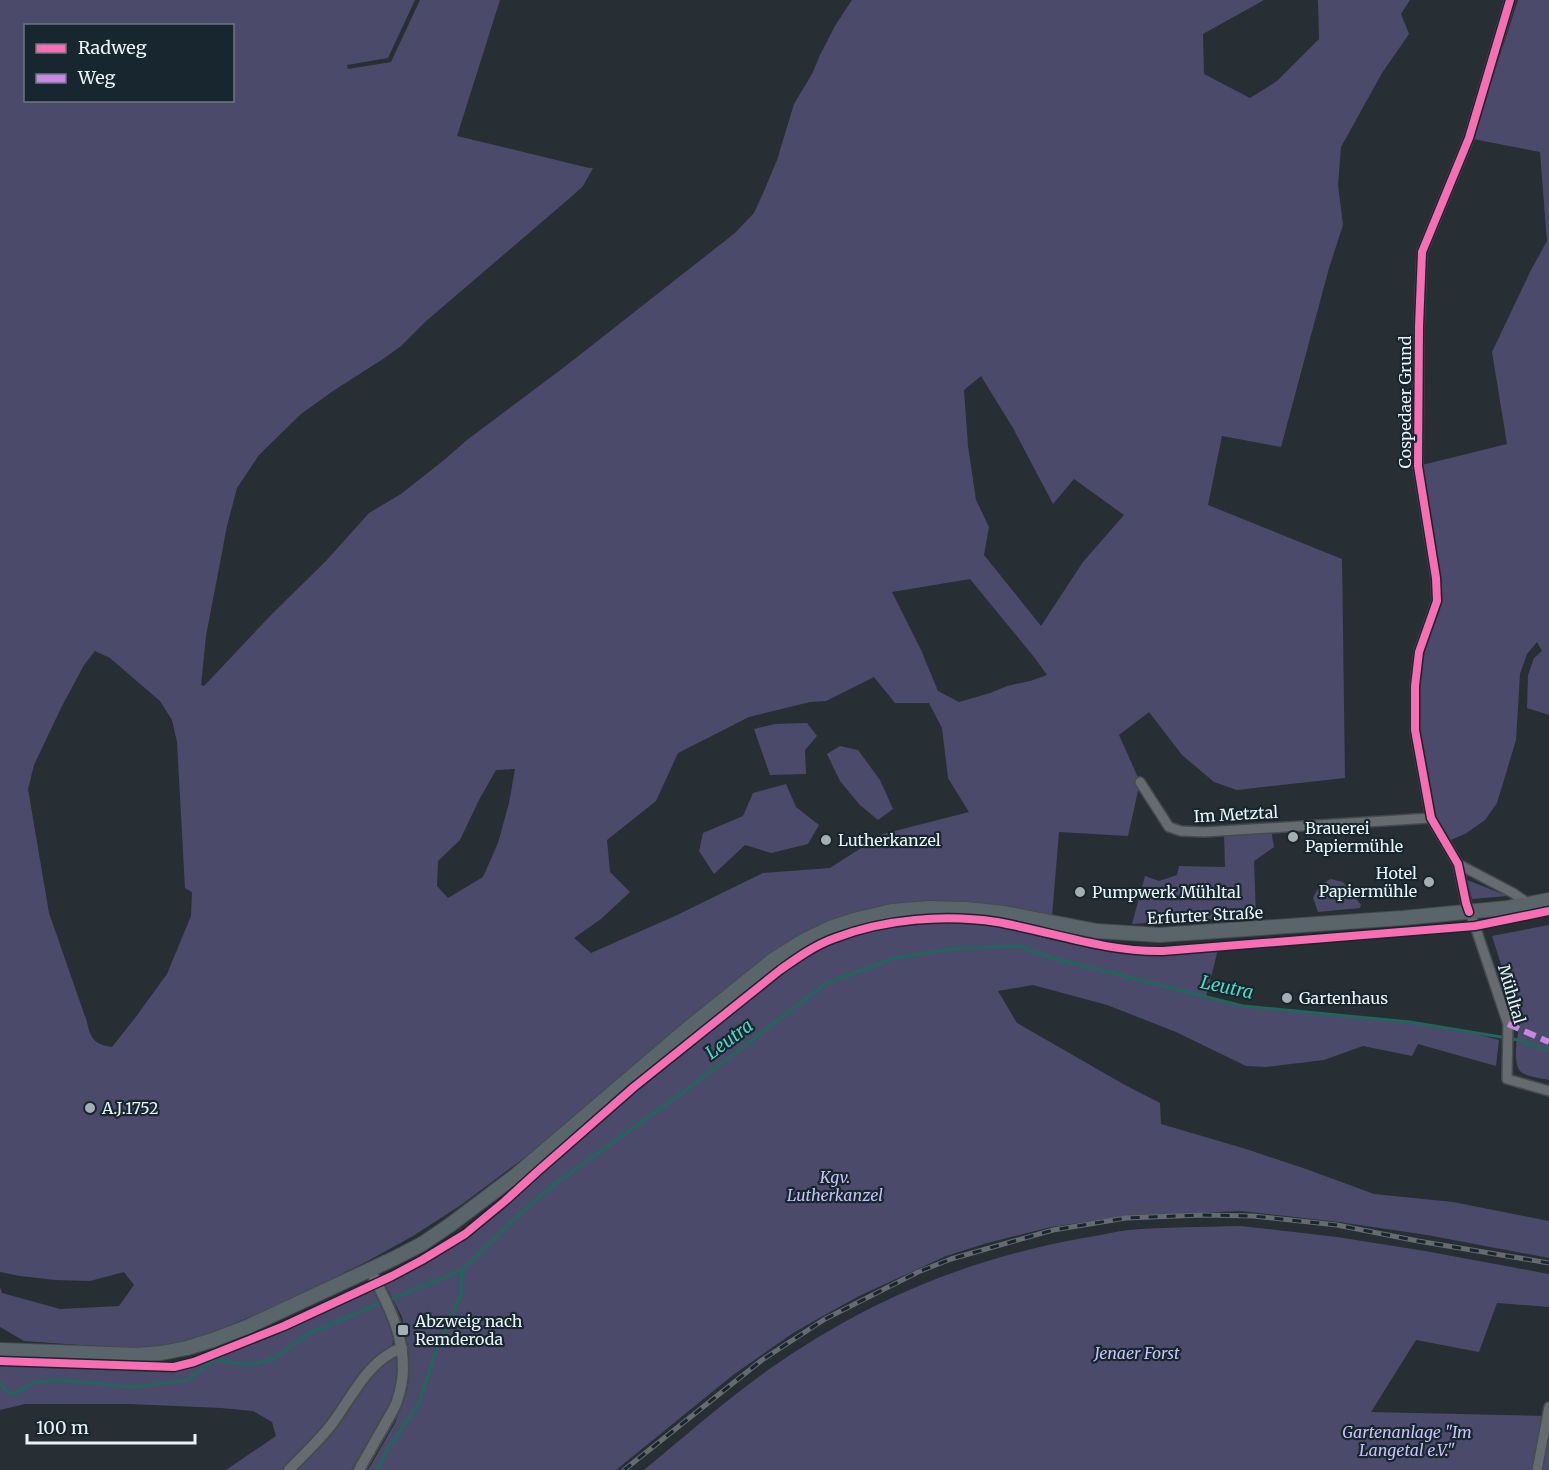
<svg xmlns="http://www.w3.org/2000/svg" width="1549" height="1470" font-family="Merriweather,serif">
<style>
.green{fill:#4c4a6a;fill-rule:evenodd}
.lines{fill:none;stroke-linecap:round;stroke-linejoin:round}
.stream{stroke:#1f675d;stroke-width:3}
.minor-casing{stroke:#444b4f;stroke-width:12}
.tertiary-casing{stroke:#444b4f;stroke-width:14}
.primary-casing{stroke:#444b4f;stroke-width:16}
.minor{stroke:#656b6f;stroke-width:9}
.tertiary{stroke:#656b6f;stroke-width:10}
.primary{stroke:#59656a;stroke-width:14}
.rail-casing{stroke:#666b70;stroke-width:5}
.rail{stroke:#18262f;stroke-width:3;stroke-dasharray:9;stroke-linecap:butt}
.quiet{stroke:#c787e3;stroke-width:6;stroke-dasharray:12 6;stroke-linecap:butt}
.cycleway-casing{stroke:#18262f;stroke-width:11}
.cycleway{stroke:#f96db3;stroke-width:8}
.poi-dot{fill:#a5aeb3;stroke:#18262f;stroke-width:2}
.labels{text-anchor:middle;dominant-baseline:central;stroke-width:4.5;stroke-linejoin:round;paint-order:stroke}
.street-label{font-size:16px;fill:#e9f3f8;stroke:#18262f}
.poi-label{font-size:16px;fill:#e9f3f8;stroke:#18262f;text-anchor:start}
.park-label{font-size:16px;font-style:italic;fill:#c8c2f9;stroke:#18262f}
.water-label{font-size:18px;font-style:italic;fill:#49dac4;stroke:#18262f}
</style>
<rect width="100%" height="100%" fill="#272f34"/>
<g class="green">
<path d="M0,0H415L388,58L347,65L348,69L391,62L420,0H500L457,136L589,168H593L583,186L571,197L425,322L401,346L383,359L333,391L301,414L259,455L237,488L227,526L206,636L201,685L204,686L271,615L326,561L369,513L401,494L444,460L467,440L567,365L735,233L754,213L764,191L777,160L794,104L812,74L820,55L836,24L852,0H1264L1203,34L1204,74L1250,98L1277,81L1319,39L1318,1L1317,0H1410L1401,14L1409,34L1382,73L1341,147L1338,185L1343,225L1329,268L1281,447L1222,436L1208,505L1342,559L1345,778L1237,790L1214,782L1182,755L1149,712L1119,735L1140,782L1128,836L1059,832L1052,916L858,914L700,1011L524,1158L461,1205L413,1236L366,1262L277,1306L206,1335L172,1344L136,1349L24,1341L0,1327V1287L2,1293L60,1309L119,1306L134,1285L124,1272L90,1281L55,1280L20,1276L0,1272ZM26,26H232V100H26ZM981,376L1013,428L1053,504L1074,479L1124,515L1083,562L1041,626L984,555L989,527L976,500L968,446L964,390ZM970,579L1034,657L1047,675L1030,681L1007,686L990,693L959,702L938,691L921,650L892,592ZM95,651L110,658L160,701L172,720L177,742L185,888L192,892L191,916L167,974L135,1018L112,1047C95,1045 90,1038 87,1022L49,913L28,789L34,765L61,708L84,665ZM874,677L895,703H929L942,728L948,778L969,812L883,834L830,868L763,873L675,916L591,953L574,938L601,919L630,892L610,872L607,840L656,801L678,753L749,717L810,702L826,701ZM515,769L509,803L498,843L483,877L448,898L437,886L438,861L460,840L479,800L496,770Z"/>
<path d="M1518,0H1549V715L1527,708L1528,675L1534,658L1542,651L1537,642L1527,654L1520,674L1516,740L1497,803L1485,820L1465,834L1448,841L1431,818L1415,686L1419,652L1437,601L1418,466L1507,444L1492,352L1531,270L1547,241L1540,152L1473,139Z"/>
<path d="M807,723L817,736L805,750L806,774L770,775L754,729L775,724Z"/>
<path d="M840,746L858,750L880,780L893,809L878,820L860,805L840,781L827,754Z"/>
<path d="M786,784L796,807L819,825L808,844L771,853L745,845L714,874L699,851L703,833L743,816L753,793Z"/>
<path d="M1271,830L1274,847L1254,861L1256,916L1132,924L1145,876L1159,881L1177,875L1179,866L1225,867L1224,834Z"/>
<path d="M1331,879L1343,882L1361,905L1360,908L1318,912L1313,898C1317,889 1322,883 1331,879Z"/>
<path d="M1467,880L1508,896L1472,899Z"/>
<path d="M923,922H962L996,925L1052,940L1111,952L1158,956L1218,949L1206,997L1246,1007L1410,1022L1469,1032L1499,1040L1496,1066L1418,1044L1412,1056L1363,1046L1324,1060L1266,1067L1246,1066L1176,1032L1107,1005L1033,985L998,991L1017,1023L1125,1085L1160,1103L1161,1124L1246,1149L1306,1169L1374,1194L1453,1202L1549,1221V1258L1427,1235L1339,1222L1241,1211L1126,1216L1051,1227L987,1243L946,1256L859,1296L814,1321L793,1333L733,1375L616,1470H368L395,1423L408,1388V1347L402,1317L385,1284L423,1264L452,1247L483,1224L636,1091L782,972C799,961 816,948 835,940C862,928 894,926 923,922Z"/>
<path d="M1549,925V1080C1540,1078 1528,1077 1521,1072C1512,1064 1517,1035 1520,1025L1492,936Z"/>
<path d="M1241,1226L1337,1237L1425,1251L1549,1274V1307L1497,1303L1479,1352L1416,1340L1371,1412L1546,1416L1549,1407V1470H644C695,1428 745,1383 801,1348C888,1292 982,1256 1083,1238C1098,1236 1113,1232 1128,1230C1165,1227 1203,1227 1241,1226Z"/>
<path d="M372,1289C382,1304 399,1331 391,1348L287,1470H226L276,1436L272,1422L253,1411L221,1408L130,1404H25L0,1410V1364L78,1365L172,1369L203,1362L299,1323L361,1293Z"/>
<path d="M394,1356L399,1360C401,1402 373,1437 351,1470H292L365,1378Z"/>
</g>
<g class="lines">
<g class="stream">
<path d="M389,1300L462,1270L521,1213L556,1183L682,1093L827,983L895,958L951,949L1019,946L1052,958L1243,1006L1410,1022L1519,1040L1549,1051"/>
<path d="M0,1382L5,1390L13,1394L36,1382L59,1380L134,1387L188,1380L204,1367L216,1359L232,1363L254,1364L273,1359L310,1333L383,1302"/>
<path d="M377,1470L386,1452L419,1403L437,1348L461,1294L462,1270"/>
</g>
<defs>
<g id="minor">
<path d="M1510,0L1469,138L1422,252L1419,327L1418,466L1436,578L1437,601L1419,652L1415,686V730L1431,818L1458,864L1466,903L1475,926L1508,1024L1507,1079L1549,1091"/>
<path d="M1140,782L1169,827L1181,831L1204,832L1431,818"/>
<path d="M1458,864L1513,893L1529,904"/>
<path d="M1537,1470L1549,1407"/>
</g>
<g id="tertiary">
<path d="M289,1470C303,1455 318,1442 331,1425C352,1398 367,1360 402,1348"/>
<path d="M359,1470C367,1455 376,1440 384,1426C388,1418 394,1410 397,1401C414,1353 392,1312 370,1270"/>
</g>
<path id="primary" d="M0,1350L137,1355L161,1353L187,1348L213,1340L247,1327L395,1258L422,1244L450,1225L515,1176L686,1030L773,960L805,940L830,928L858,919L892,911L930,908L966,909L1004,913L1097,931L1159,935L1403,918L1507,908L1549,900"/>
</defs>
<use href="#minor" class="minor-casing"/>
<use href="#tertiary" class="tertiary-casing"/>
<use href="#primary" class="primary-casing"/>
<use href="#minor" class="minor"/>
<use href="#tertiary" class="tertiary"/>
<use href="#primary" class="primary"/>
<defs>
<path id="rail" d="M624,1470L762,1360L825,1319L918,1272L951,1259L1053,1230L1126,1218L1202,1215L1253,1216L1337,1225L1418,1241L1549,1263"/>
</defs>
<use href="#rail" class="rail-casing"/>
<use href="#rail" class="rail"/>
<path class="quiet" d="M1508,1024L1549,1042"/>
<defs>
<g id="cycleway">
<path d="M1469,912L1466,903L1458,864L1431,818L1415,730V686L1419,652L1437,601L1436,578L1418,466L1419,327L1422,252L1469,138L1510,0"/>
<path d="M0,1361L174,1367L194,1362L284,1326L392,1276L422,1260L465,1234L505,1201L538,1171L634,1087L780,970C797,958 815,945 835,938C884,919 945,914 997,922C1053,932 1105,952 1163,951L1475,926L1549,911"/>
</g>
</defs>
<use href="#cycleway" class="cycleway-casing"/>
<use href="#cycleway" class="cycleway"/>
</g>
<g class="poi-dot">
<circle cx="1293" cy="837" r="6"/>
<circle cx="826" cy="840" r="6"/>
<circle cx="1429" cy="882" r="6"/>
<circle cx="1080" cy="892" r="6"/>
<circle cx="1287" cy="998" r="6"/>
<circle cx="90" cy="1108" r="6"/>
<rect x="397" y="1324" width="12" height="12" rx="3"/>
</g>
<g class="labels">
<g class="street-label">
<text transform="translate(1405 402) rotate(-90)">Cospedaer Grund</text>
<text transform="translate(1236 814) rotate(-3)">Im Metztal</text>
<text transform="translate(1205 915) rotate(-3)">Erfurter Straße</text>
<text transform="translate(1512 994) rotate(74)">Mühltal</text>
</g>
<g class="poi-label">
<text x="1305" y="828">Brauerei<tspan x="1305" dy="18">Papiermühle</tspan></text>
<text x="838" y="840">Lutherkanzel</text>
<text x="1417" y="873" text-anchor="end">Hotel<tspan x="1417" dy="18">Papiermühle</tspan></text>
<text x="1092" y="892">Pumpwerk Mühltal</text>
<text x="1299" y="998">Gartenhaus</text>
<text x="102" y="1108">A.J.1752</text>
<text x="415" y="1321">Abzweig nach<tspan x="415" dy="18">Remderoda</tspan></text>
</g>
<g class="park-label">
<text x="835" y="1177">Kgv.<tspan x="835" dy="18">Lutherkanzel</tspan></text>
<text x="1137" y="1353">Jenaer Forst</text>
<text x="1407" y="1432">Gartenanlage "Im<tspan x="1407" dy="18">Langetal e.V."</tspan></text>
</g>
<g class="water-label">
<text transform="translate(1227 987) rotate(12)">Leutra</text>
<text transform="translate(729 1039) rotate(-36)">Leutra</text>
</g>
</g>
<rect x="24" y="24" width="210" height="78" fill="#18262f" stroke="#6c787f" stroke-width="1.5"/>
<rect x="36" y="44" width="30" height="9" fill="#f96db3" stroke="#6c787f" stroke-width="1.5"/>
<text x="78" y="54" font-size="18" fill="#e9f3f8">Radweg</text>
<rect x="36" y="74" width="30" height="9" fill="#c787e3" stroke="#6c787f" stroke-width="1.5"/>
<text x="78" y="84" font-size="18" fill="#e9f3f8">Weg</text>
<path d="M27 1434v9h168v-9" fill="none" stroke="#e9f3f8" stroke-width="3"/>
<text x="36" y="1434" font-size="18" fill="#e9f3f8" stroke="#18262f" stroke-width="4.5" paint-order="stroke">100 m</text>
</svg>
